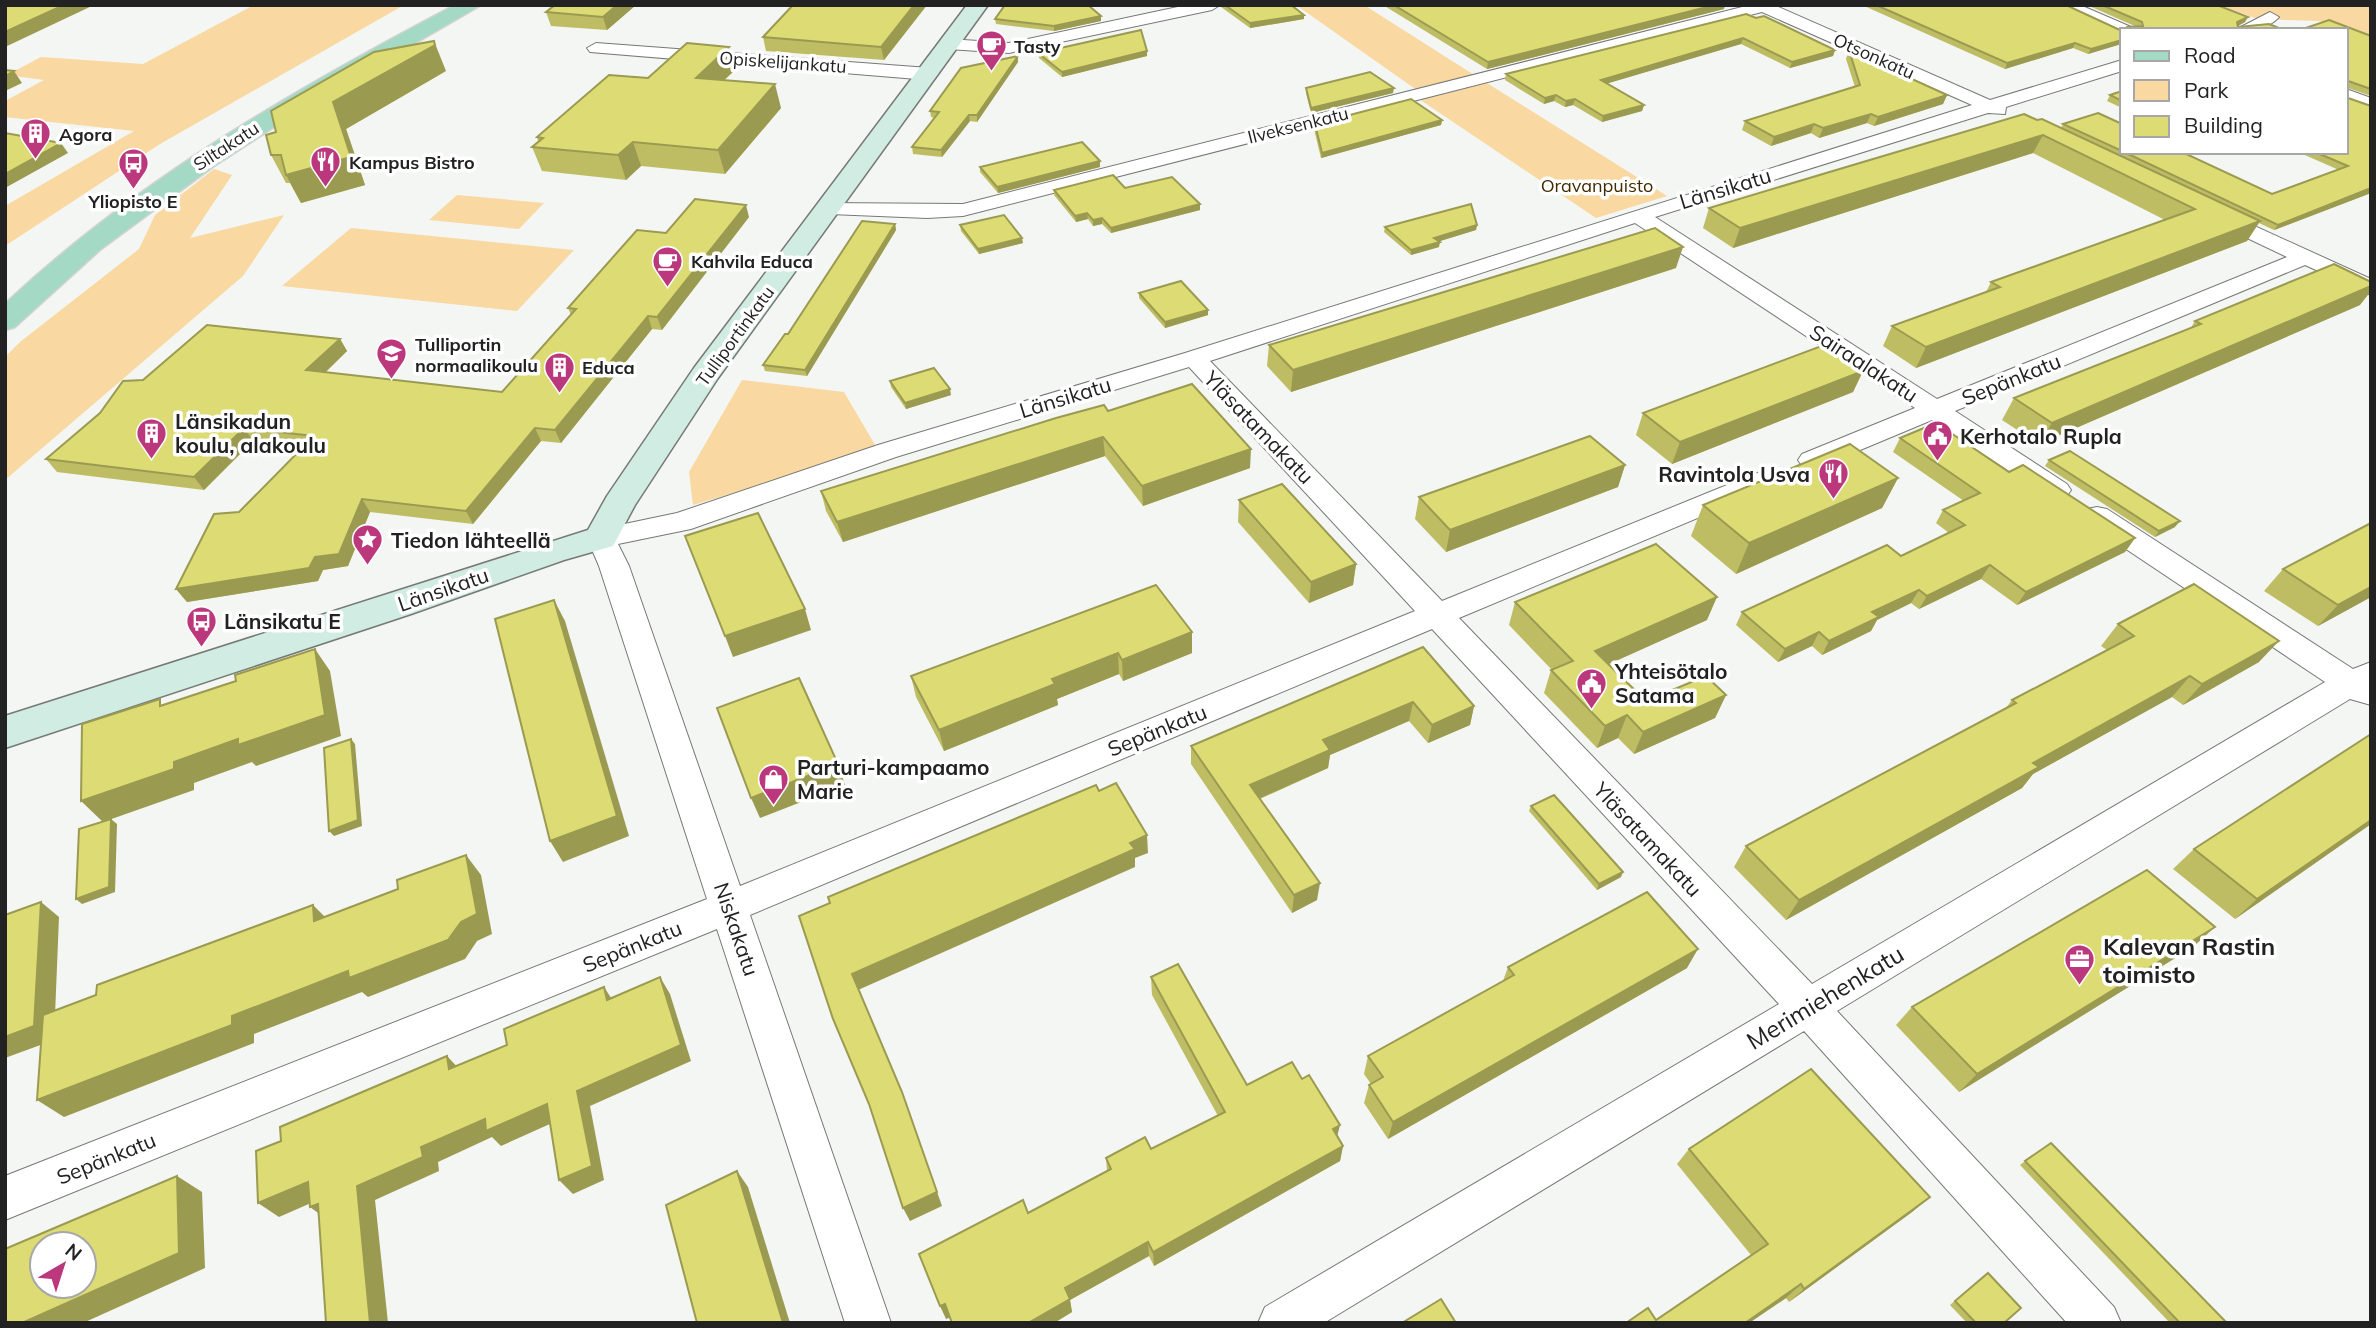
<svg xmlns="http://www.w3.org/2000/svg" width="2376" height="1328" font-family="Mulish,sans-serif">
<style>
.green{fill:#f9d8a1}
.lines{fill:none;stroke-linecap:round;stroke-linejoin:round}
.street-casing{stroke:#777976;stroke-width:2}
.secondary-casing{stroke:#777976;stroke-width:3}
.primary-casing{stroke:#d3d3d3;stroke-width:3}
.street{fill:#fff;fill-rule:evenodd}
.secondary{fill:#d1ece2;fill-rule:evenodd}
.primary{fill:#a4d9c5;fill-rule:evenodd}
.wall{fill:#bebd64}
.shaded-wall{fill:#9b9a51}
.building{fill:#dddc74;stroke:#9b9a51;stroke-width:2;fill-rule:evenodd}
.labels{text-anchor:middle;dominant-baseline:central;stroke-width:7;stroke-linejoin:round;paint-order:stroke}
.far-poi-label{font-size:18px;font-weight:bold;fill:#212221;stroke:#fff;text-anchor:start}
.far-street-label{font-size:18px;fill:#212221;stroke:#fff}
.far-park-label{font-size:18px;fill:#402b01;stroke:#fff}
.street-label{font-size:21px;fill:#212221;stroke:#fff}
.poi-label{font-size:21px;font-weight:bold;fill:#212221;stroke:#fff;text-anchor:start}
.near-poi-label{font-size:24px;font-weight:bold;fill:#212221;stroke:#fff;text-anchor:start}
.near-street-label{font-size:24px;fill:#212221;stroke:#fff}
</style>
<rect width="100%" height="100%" fill="#f3f6f2"/>
<g class="green">
<path d="M254,5H404L160,144L5,246V206L134,131L5,117V101L44,80L7,75L41,57L143,64Z"/>
<path d="M1296,5H1364L1479,78L1421,93Z"/>
<path d="M2218,5H2371V39L2320,21L2258,19Z"/>
<path d="M1482,80L1667,196L1596,218L1416,97Z"/>
<path d="M214,169L232,175L190,238L284,215L243,276L5,480V357L20,342L139,249L155,215Z"/>
<path d="M457,195L544,203L519,229L429,220Z"/>
<path d="M351,228L573,250H574L517,311L282,286Z"/>
<path d="M742,380L844,392L878,450L693,505L689,472Z"/>
</g>
<g class="lines">
<defs>
<g id="street">
<path d="M1187,5H1220L1212,10L1009,53L948,49L939,44L948,39L1009,43Z"/>
<path d="M1750,5H1774L1990,100L2122,60V71L2006,107L2005,114L1988,113L1655,217L1937,399L2287,257L2207,219L2204,214L2207,209L2215,208L2371,279V295L2305,265L1955,411L2067,484L2071,490L2067,496L2057,499L2047,496L1932,420L1822,466L1812,469L1802,466L1798,460L1802,454L1915,408L1635,223L1210,361L1442,601L1754,474L1764,471L1774,474L1778,480L1774,486L1459,618L1812,984L2325,682L2087,523L2083,516L2087,509L2097,507L2107,509L2353,669L2371,662V705L2350,699L1837,1011L2114,1307L2121,1323H2067L1804,1031L1324,1323H1258L1265,1307L1779,1004L1432,629L750,915L891,1323H845L717,929L5,1220V1176L707,899L599,566L587,538L591,531L677,513L878,445L1185,353L1972,105L1762,12L963,216L927,218L830,214L822,213L819,208L822,203L963,204ZM1189,367L1415,611L740,886L629,566L618,544L691,529L896,457Z"/>
<path d="M2056,5H2080L2138,30H2122V34Z"/>
<path d="M2270,12L2279,17C2267,30 2252,30 2235,30Z"/>
<path d="M596,43L929,68L938,74L929,80L590,52L587,48Z"/>
<path d="M2346,89L2371,98V111L2346,102Z"/>
</g>
<path id="secondary" d="M967,5H988L718,378L635,505L613,546L564,560L411,614L5,748V716L588,530L607,496L694,368Z"/>
<path id="primary" d="M455,5H481L300,110L214,166L101,249L15,327L5,330V304L8,301C139,179 297,88 455,5Z"/>
</defs>
<use href="#street" class="street-casing"/>
<use href="#secondary" class="secondary-casing"/>
<use href="#primary" class="primary-casing"/>
<use href="#street" class="street"/>
<use href="#secondary" class="secondary"/>
<use href="#primary" class="primary"/>
</g>
<g class="wall">
<path d="M555,5H636L607,30L551,26L546,12Z"/>
<path d="M927,5L884,60L766,51L763,37Z"/>
<path d="M1221,5H1291L1304,19L1250,28L1221,7Z"/>
<path d="M1383,5H1725L1724,9L1487,69Z"/>
<path d="M1862,5H2066L2122,31V46L2118,45L2088,54L2073,48L2005,69Z"/>
<path d="M2087,5H2217L2245,22L2238,26V27H2137Z"/>
<path d="M1756,18L1835,50L1833,56L1790,68L1741,44L1607,83L1644,105L1642,111L1602,122L1573,105L1565,107L1554,101L1544,104L1505,80L1506,74Z"/>
<path d="M995,19L1101,21L1054,31L996,24Z"/>
<path d="M2346,30L2371,36V96L2348,88V98L2371,193L2274,230L2259,223L2247,241L1916,368L1883,346L1892,326L1986,292L1991,282L2165,220L2033,153L1733,248L1703,228L1709,208L2037,120L2061,128L2063,124H2122V152H2182L2272,194L2339,170L2298,152H2346Z"/>
<path d="M1849,50L1947,95L1943,104L1874,126L1867,123L1819,138L1811,133L1771,146L1742,130L1745,121L1855,87L1846,59Z"/>
<path d="M1038,53L1147,56L1062,77L1039,58Z"/>
<path d="M1018,56V62L977,122L970,121L942,157L913,154L912,147L934,118L931,117L930,111Z"/>
<path d="M735,70L724,80L781,108L725,174L641,166L626,180L542,171L532,147L538,141L537,137L648,78Z"/>
<path d="M446,71L346,129L365,185L301,203L290,183H286L271,155Z"/>
<path d="M1306,88L1393,93L1311,113L1306,93Z"/>
<path d="M2122,91V108L2107,101L2110,95Z"/>
<path d="M1442,120L1441,125L1321,158L1314,129L1315,124Z"/>
<path d="M1100,161V167L998,193L980,172V167Z"/>
<path d="M1125,188L1200,210L1111,233L1102,224L1093,226L1088,219L1076,222L1054,195V190Z"/>
<path d="M749,217L662,330L652,329L561,443L541,441L473,524L370,512L348,566L323,570L318,581L187,602L176,589L239,512L303,447L253,441L204,490L57,472L46,459L143,380L340,339L347,351L325,373L502,392L571,315L568,308L666,233Z"/>
<path d="M895,224L896,230L807,376L765,371L763,365L788,334Z"/>
<path d="M960,225L1023,243L979,254L961,231Z"/>
<path d="M1477,225L1476,230L1439,241V247L1411,255L1384,232L1385,227Z"/>
<path d="M1676,268L1291,392L1267,366L1269,345Z"/>
<path d="M1139,293L1208,310V315L1165,328L1139,298Z"/>
<path d="M2360,305L2039,444L2002,420L2014,398L2190,329L2195,321Z"/>
<path d="M1863,371L1853,392L1672,464L1636,435L1643,413Z"/>
<path d="M890,381L951,395L906,409L891,387Z"/>
<path d="M1108,411L1250,468L1143,506L1105,456L843,542L826,511L821,491Z"/>
<path d="M1900,438L2009,472L2135,538L2125,552L2017,605L1981,579L1919,609L1911,603L1877,620L1871,631L1822,655L1812,646L1778,662L1736,625L1742,612L1901,556L1949,533L1936,523L1943,510L1964,501L1893,452Z"/>
<path d="M2049,460L2175,527L2155,537L2045,466Z"/>
<path d="M1625,465L1618,487L1446,552L1415,519L1419,497Z"/>
<path d="M1898,478L1882,508L1736,574L1691,536L1703,505Z"/>
<path d="M1239,500L1356,564L1353,585L1309,603L1238,522Z"/>
<path d="M2283,569L2371,597L2318,626L2264,591Z"/>
<path d="M1515,602L1707,620L1608,664L1646,701L1726,695L1715,718L1634,754L1618,738L1597,748L1544,693L1551,670H1552L1509,625Z"/>
<path d="M2118,624L2259,662L2183,705L2172,697L2033,774L2022,788L1786,920L1734,867L1746,846L2006,708L2012,700L2107,650L2101,646Z"/>
<path d="M1192,632V653L1123,681L1119,674L1057,699L1058,705L944,751L916,697L911,676Z"/>
<path d="M1423,647L1474,706L1470,725L1428,743L1409,721L1330,755L1328,768L1260,799L1317,900L1292,913L1191,764V746Z"/>
<path d="M1531,806L1621,877L1597,890L1529,811Z"/>
<path d="M2371,824L2235,919L2173,869L2194,849Z"/>
<path d="M2193,947L1959,1092L1896,1025L1912,1007Z"/>
<path d="M1508,967L1687,968L1388,1139L1364,1103L1369,1085L1371,1084L1364,1074L1368,1056L1503,981Z"/>
<path d="M1151,977L1247,1085L1338,1136L1343,1146L1340,1161L1154,1266L1149,1256L1070,1300L1072,1312L1054,1323H952L950,1317L946,1319L1028,1213L1107,1171L1106,1158L1151,1149L1218,1116L1152,995Z"/>
<path d="M1689,1149L1930,1197L1912,1212L1789,1302L1786,1298L1749,1323H1626L1656,1320L1751,1255L1677,1164Z"/>
<path d="M2025,1161L2227,1323H2170L2020,1165Z"/>
<path d="M1988,1273L2004,1323H1967L1950,1305Z"/>
</g>
<g class="shaded-wall">
<path d="M64,5H94L5,47V32Z"/>
<path d="M617,5H636L607,30L603,17Z"/>
<path d="M914,5H927L884,60L881,47Z"/>
<path d="M1715,5H1725L1724,9L1487,69L1488,62Z"/>
<path d="M1304,15V19L1250,28V23Z"/>
<path d="M1101,16V21L1054,31V26Z"/>
<path d="M2248,17L2245,22L2234,28L2237,22Z"/>
<path d="M1743,38L1741,44L1599,86L1601,80Z"/>
<path d="M2121,40L2118,45L2088,54L2091,49Z"/>
<path d="M434,41L446,71L346,129L365,185L301,203L286,175L333,102Z"/>
<path d="M2075,43L2073,48L2005,69L2007,63Z"/>
<path d="M729,47L735,70L702,101L696,78Z"/>
<path d="M1835,50L1833,56L1790,68L1792,62Z"/>
<path d="M1147,51V56L1062,77V72Z"/>
<path d="M1018,56V62L977,122V115Z"/>
<path d="M14,71L22,83L5,91V76Z"/>
<path d="M775,84L781,108L725,174L718,150Z"/>
<path d="M1394,88L1393,93L1311,113V108Z"/>
<path d="M1556,95L1554,101L1544,104L1545,98Z"/>
<path d="M1947,95L1943,104L1874,126L1878,117Z"/>
<path d="M1575,99L1573,105L1565,107L1566,101Z"/>
<path d="M1644,105L1642,111L1602,122L1603,116Z"/>
<path d="M1871,114L1867,123L1819,138L1823,128Z"/>
<path d="M969,115L970,121L942,157L941,150Z"/>
<path d="M1442,120L1441,125L1321,158L1322,153Z"/>
<path d="M1814,124L1811,133L1771,146L1774,137Z"/>
<path d="M2043,135L2033,153L1733,248L1740,228Z"/>
<path d="M633,142L641,166L626,180L618,155Z"/>
<path d="M61,143L68,153L5,188V174Z"/>
<path d="M1100,161V167L998,193L997,187Z"/>
<path d="M2371,188V193L2274,230L2278,225Z"/>
<path d="M1200,204V210L1111,233V228Z"/>
<path d="M746,205L749,217L662,330L657,317Z"/>
<path d="M1087,213L1088,219L1076,222L1075,216Z"/>
<path d="M1102,218V224L1093,226V220Z"/>
<path d="M2260,221L2247,241L1916,368L1926,347Z"/>
<path d="M895,224L896,230L807,376L805,370Z"/>
<path d="M1477,225L1476,230L1434,243V238Z"/>
<path d="M1022,238L1023,243L979,254L978,249Z"/>
<path d="M1440,242L1439,247L1411,255V250Z"/>
<path d="M1683,247L1676,268L1291,392L1293,370Z"/>
<path d="M2371,286V291L2360,305L2039,444L2052,423Z"/>
<path d="M1208,310V315L1165,328V322Z"/>
<path d="M648,316L652,329L561,443L555,430Z"/>
<path d="M340,339L347,351L314,383L306,370Z"/>
<path d="M1863,371L1853,392L1672,464L1680,442Z"/>
<path d="M950,389L951,395L906,409L905,403Z"/>
<path d="M244,428L253,441L204,490L194,477Z"/>
<path d="M535,428L541,441L473,524L466,511Z"/>
<path d="M1103,437L1105,456L843,542L837,522Z"/>
<path d="M1251,449L1250,468L1143,506L1142,486Z"/>
<path d="M1625,465L1618,487L1446,552L1450,530Z"/>
<path d="M1898,478L1882,508L1736,574L1749,543Z"/>
<path d="M362,499L370,512L348,566L323,570L318,581L187,602L176,589L315,557Z"/>
<path d="M2180,521L2175,527L2155,537L2159,531Z"/>
<path d="M2135,538L2125,552L2017,605L2026,592Z"/>
<path d="M1356,564L1353,585L1309,603L1311,582Z"/>
<path d="M1990,565L1981,579L1919,609L1927,596Z"/>
<path d="M2371,587V597L2318,626L2338,605Z"/>
<path d="M1919,590L1911,603L1877,620L1871,631L1822,655L1829,641L1872,612Z"/>
<path d="M1717,597L1707,620L1587,674L1595,651Z"/>
<path d="M554,600L565,621L629,836L563,862L550,841Z"/>
<path d="M805,609L811,630L733,657L725,636Z"/>
<path d="M1192,632V653L1123,681L1122,660Z"/>
<path d="M1819,632L1812,646L1778,662L1785,649Z"/>
<path d="M2279,641L2259,662L2183,705L2202,684Z"/>
<path d="M315,649L330,671L341,736L256,766L252,762L194,783V790L103,822L81,801L174,762Z"/>
<path d="M1118,653L1119,674L1057,699L1058,705L944,751L939,730L1052,679Z"/>
<path d="M2190,676L2172,697L2033,774L2022,788L1786,920L1799,900L2033,763Z"/>
<path d="M1726,695L1715,718L1634,754L1643,732Z"/>
<path d="M1413,702L1409,721L1330,755L1328,768L1249,803L1250,785L1323,740Z"/>
<path d="M1474,706L1470,725L1428,743L1432,725Z"/>
<path d="M1627,715L1618,738L1597,748L1605,726Z"/>
<path d="M351,739L355,744L362,826L334,836L329,831Z"/>
<path d="M838,764L845,785L760,818L751,798Z"/>
<path d="M111,819L117,824L115,892L82,904L76,899Z"/>
<path d="M2371,820V824L2235,919L2257,899Z"/>
<path d="M1147,835L1148,853L1135,858V867L858,990L852,974Z"/>
<path d="M466,855L481,875L492,934L477,941L465,959L368,997L362,992L254,1034V1043L64,1117L37,1100L232,1016Z"/>
<path d="M1623,872L1621,877L1597,890L1599,884Z"/>
<path d="M1320,883L1317,900L1292,913L1294,895Z"/>
<path d="M41,902L59,917L54,1040L5,1058V1037Z"/>
<path d="M313,905L332,924L314,921Z"/>
<path d="M2215,927L2193,947L1959,1092L1977,1074Z"/>
<path d="M1698,949L1687,968L1388,1139L1393,1122Z"/>
<path d="M660,977L670,994L691,1061L590,1106L604,1180L573,1194L559,1180L577,1091Z"/>
<path d="M604,987L615,1004L607,1000Z"/>
<path d="M447,1056L462,1072L449,1069Z"/>
<path d="M902,1092L942,1206L910,1221L903,1208Z"/>
<path d="M547,1104L561,1119L501,1146L492,1137L438,1162L439,1171L375,1200L388,1323H370L357,1186L421,1147L485,1119Z"/>
<path d="M1340,1125L1336,1141L1333,1129Z"/>
<path d="M1343,1146L1340,1161L1154,1266L1153,1252Z"/>
<path d="M737,1171L748,1187L790,1323H783Z"/>
<path d="M177,1176L202,1192L205,1268L83,1323H22Z"/>
<path d="M308,1182L327,1196L279,1217L258,1203Z"/>
<path d="M1930,1197L1912,1212L1789,1302L1804,1289Z"/>
<path d="M318,1204L329,1221L310,1207Z"/>
<path d="M1148,1242L1149,1256L1070,1300L1072,1312L1054,1323H1028L1065,1288Z"/>
<path d="M1801,1284L1786,1298L1749,1323H1745Z"/>
<path d="M945,1304L951,1317L946,1319L940,1306Z"/>
</g>
<g class="building">
<path d="M5,5H64L5,32Z"/>
<path d="M555,5H617L603,17L546,12Z"/>
<path d="M793,5H914L881,47L763,37Z"/>
<path d="M1005,5H1088L1101,16L1054,26L995,19Z"/>
<path d="M1225,5H1291L1304,15L1250,23Z"/>
<path d="M1394,5H1715L1488,62Z"/>
<path d="M1876,5H2066L2122,31V40L2091,49L2075,43L2007,63Z"/>
<path d="M2102,5H2217L2248,17L2237,22L2238,27L2269,24L2284,30H2125L2127,27L2143,26L2142,22Z"/>
<path d="M1746,14L1756,18L1764,16L1835,50L1792,62L1743,38L1601,80L1644,105L1603,116L1575,99L1566,101L1556,95L1545,98L1506,74Z"/>
<path d="M2329,20L2371,36V89L2348,81V98L2371,106V188L2278,225L2124,152H2182L2272,194L2348,166L2315,152H2346V30H2300Z"/>
<path d="M1141,30L1147,51L1062,72L1038,53Z"/>
<path d="M434,41L435,45L333,102L351,157L286,175L281,155H271L266,135L276,132L271,111L374,52Z"/>
<path d="M687,43L729,47L696,78L775,84L718,150L633,142L618,155L532,147L543,138L537,137L609,75L648,78Z"/>
<path d="M1849,50L1947,95L1878,117L1871,114L1823,128L1814,124L1774,137L1745,121L1860,85Z"/>
<path d="M1018,56L977,115H969L941,150L912,147L939,112L930,111L961,68Z"/>
<path d="M5,70L14,71L5,76Z"/>
<path d="M1370,72L1394,88L1311,108L1306,88Z"/>
<path d="M2122,91V101L2110,95Z"/>
<path d="M1411,99L1442,120L1322,153L1315,124Z"/>
<path d="M2098,113L2122,124V151L2063,124Z"/>
<path d="M2024,114L2037,120L2042,119L2260,221L1926,347L1892,326L2000,287L1991,282L2195,209L2043,135L1740,228L1709,208Z"/>
<path d="M5,133L61,143L5,174Z"/>
<path d="M1082,142L1100,161L997,187L980,167Z"/>
<path d="M1113,175L1125,188L1172,177L1200,204L1111,228L1102,218L1093,220L1087,213L1075,216L1054,190Z"/>
<path d="M695,199L746,205L657,317L648,316L555,430L535,428L466,511L362,499L339,554L315,557L309,568L176,589L214,514L239,512L314,436L244,428L194,477L46,459L100,413L123,381L143,380L207,325L340,339L306,370L502,392L576,309L568,308L637,230L666,233Z"/>
<path d="M1471,204L1477,225L1434,238L1440,242L1411,250L1385,227Z"/>
<path d="M1004,215L1022,238L978,249L960,225Z"/>
<path d="M862,221L895,224L805,370L763,365L785,334H788Z"/>
<path d="M1655,228L1683,247L1293,370L1269,345Z"/>
<path d="M2334,264L2371,282V286L2052,423L2014,398L2201,324L2195,321Z"/>
<path d="M1181,281L1208,310L1165,322L1139,293Z"/>
<path d="M1824,345L1863,371L1680,442L1643,413Z"/>
<path d="M934,368L950,389L905,403L890,381Z"/>
<path d="M1192,384L1251,449L1142,486L1103,437L837,522L821,491L1056,418L1104,405L1108,411Z"/>
<path d="M1936,423L2009,472L2023,465L2135,538L2026,592L1990,565L1927,596L1919,590L1872,612L1879,617L1829,641L1819,632L1785,649L1742,612L1887,545L1901,556L1965,525L1943,510L1980,493L1900,438Z"/>
<path d="M1590,436L1625,465L1450,530L1419,497Z"/>
<path d="M1850,444L1898,478L1749,543L1703,505Z"/>
<path d="M2070,451L2180,521L2159,531L2049,460Z"/>
<path d="M1282,484L1356,564L1311,582L1239,500Z"/>
<path d="M758,513L805,609L725,636L685,536Z"/>
<path d="M2371,523V587L2338,605L2283,569Z"/>
<path d="M1656,544L1717,597L1595,651L1646,701L1706,676L1726,695L1643,732L1627,715L1605,726L1551,670L1573,661L1515,602Z"/>
<path d="M2194,584L2279,641L2202,684L2190,676L2033,763L2039,767L1799,900L1746,846L2016,703L2012,700L2134,636L2118,624Z"/>
<path d="M1156,585L1192,632L1122,660L1118,653L1052,679L1055,684L939,730L911,676Z"/>
<path d="M554,600L617,816L550,841L495,619Z"/>
<path d="M1423,647L1474,706L1432,725L1413,702L1323,740L1330,750L1250,785L1320,883L1294,895L1191,746Z"/>
<path d="M315,649L325,715L238,745V739L174,762V769L81,801L82,724L160,699V706L236,681L235,675Z"/>
<path d="M799,678L838,764L751,798L717,708Z"/>
<path d="M2371,734V820L2257,899L2194,849Z"/>
<path d="M351,739L358,820L329,831L324,748Z"/>
<path d="M1116,783L1147,835L1130,843L1135,849L852,974L902,1092L937,1192L903,1208L869,1104L833,1019L799,916L830,903L828,897L1096,785L1099,791Z"/>
<path d="M1554,795L1623,872L1599,884L1531,806Z"/>
<path d="M111,819L109,887L76,899L79,829Z"/>
<path d="M466,855L477,914L461,922L448,940L349,978L348,971L232,1016V1025L37,1100L43,1015L96,995L97,985L313,905L314,921L398,889L397,880Z"/>
<path d="M2147,870L2215,927L1977,1074L1912,1007Z"/>
<path d="M1647,892L1698,949L1393,1122L1369,1085L1383,1077L1368,1056L1514,975L1508,967Z"/>
<path d="M41,902L34,1026L5,1037V915Z"/>
<path d="M1178,964L1247,1085L1292,1062L1302,1079L1309,1075L1340,1125L1333,1129L1343,1146L1153,1252L1148,1242L1065,1288L1070,1299L1028,1323H952L945,1304L940,1306L919,1254L1023,1200L1028,1213L1111,1169L1106,1158L1145,1137L1151,1149L1225,1112L1151,977Z"/>
<path d="M660,977L681,1045L577,1091L592,1166L559,1180L547,1104L486,1131L485,1119L421,1147L423,1157L357,1186L370,1323H326L318,1204L310,1207L308,1182L258,1203L256,1151L281,1141L280,1127L447,1056L449,1069L507,1045L504,1029L604,987L607,1000Z"/>
<path d="M1811,1069L1930,1197L1804,1289L1801,1284L1745,1323H1626L1648,1308L1656,1320L1768,1244L1689,1149Z"/>
<path d="M2051,1143L2227,1323H2180L2025,1161Z"/>
<path d="M737,1171L783,1323H697L666,1205Z"/>
<path d="M177,1176L179,1253L22,1323H5V1249ZM42,1244H84V1286H42Z"/>
<path d="M1988,1273L2021,1308L2004,1323H1976L1955,1301Z"/>
<path d="M1441,1299L1456,1323H1402Z"/>
</g>
<defs>
<symbol id="cafe-pin" viewBox="-11 -11 22 30"><path d="M0 17L-7.5 6A9.5 9.5 0 1 1 7.5 6Z" fill="#bc387c" stroke="#fff"/><path d="M-5.5-4.5H6V0H3Q3 3.5 0 3.5H-2.5Q-5.5 3.5-5.5 0ZM3-3.2v2h1.7v-2ZM-6 4.5H4V6H-6Z" fill="#fff"/></symbol>
<symbol id="building-pin" viewBox="-11 -11 22 30"><path d="M0 17L-7.5 6A9.5 9.5 0 1 1 7.5 6Z" fill="#bc387c" stroke="#fff"/><path d="M-4-6H4V6H1V3H-1V6H-4ZM-2.5-4.3h1.7v1.8h-1.7ZM.8-4.3h1.7v1.8H.8ZM-2.5-1h1.7V.8h-1.7ZM.8-1h1.7V.8H.8Z" fill="#fff"/></symbol>
<symbol id="restaurant-pin" viewBox="-11 -11 22 30"><path d="M0 17L-7.5 6A9.5 9.5 0 1 1 7.5 6Z" fill="#bc387c" stroke="#fff"/><path d="M-5-6h1v4h1v-4h1v4h1v-4h1v5L-1.5 .5V6h-2V.5L-5-1ZM5-6V6H3V1.5H1.5Q1.5-4 5-6Z" fill="#fff"/></symbol>
<symbol id="bus-pin" viewBox="-11 -11 22 30"><path d="M0 17L-7.5 6A9.5 9.5 0 1 1 7.5 6Z" fill="#bc387c" stroke="#fff"/><path d="M-5-6H5V4H4V6H2V4H-2V6H-4V4H-5ZM-3.5-4V0h7V-4ZM-3.5 1.2v1.5H-2V1.2ZM2 1.2v1.5H3.5V1.2Z" fill="#fff"/></symbol>
<symbol id="school-pin" viewBox="-11 -11 22 30"><path d="M0 17L-7.5 6A9.5 9.5 0 1 1 7.5 6Z" fill="#bc387c" stroke="#fff"/><path d="M0-5L7-2L0 1L-7-2ZM-4 1L0 2.5L4 1V4Q0 6-4 4Z" fill="#fff"/></symbol>
<symbol id="civic-pin" viewBox="-11 -11 22 30"><path d="M0 17L-7.5 6A9.5 9.5 0 1 1 7.5 6Z" fill="#bc387c" stroke="#fff"/><path d="M-.6-6.5H3V-4.5H.6V-3L4-1V1h2V6H-6V1h2V-1L-.6-3ZM-1.2 2.5V6h2.4V2.5Z" fill="#fff"/></symbol>
<symbol id="sight-pin" viewBox="-11 -11 22 30"><path d="M0 17L-7.5 6A9.5 9.5 0 1 1 7.5 6Z" fill="#bc387c" stroke="#fff"/><path d="M0-6L1.8-2.2L6-1.7L2.9 1.2L3.7 5.4L0 3.3L-3.7 5.4L-2.9 1.2L-6-1.7L-1.8-2.2Z" fill="#fff"/></symbol>
<symbol id="shop-pin" viewBox="-11 -11 22 30"><path d="M0 17L-7.5 6A9.5 9.5 0 1 1 7.5 6Z" fill="#bc387c" stroke="#fff"/><path d="M-5-2.5h2.3a2.7 3.5 0 0 1 5.4 0H5L5.5 6h-11ZM-1.5-2.5h3a1.5 2.3 0 0 0-3 0Z" fill="#fff"/></symbol>
<symbol id="office-pin" viewBox="-11 -11 22 30"><path d="M0 17L-7.5 6A9.5 9.5 0 1 1 7.5 6Z" fill="#bc387c" stroke="#fff"/><path d="M-6-3h4V-5.5h4V-3h4V5H-6ZM-1-4.5V-3h2v-1.5ZM-6 0V1H6V0Z" fill="#fff"/></symbol>
</defs>
<g fill-rule="evenodd">
<use href="#cafe-pin" x="974" y="28" width="35" height="47"/>
<use href="#building-pin" x="18" y="116" width="35" height="47"/>
<use href="#restaurant-pin" x="308" y="144" width="35" height="47"/>
<use href="#bus-pin" x="116" y="146" width="35" height="47"/>
<use href="#cafe-pin" x="650" y="244" width="35" height="47"/>
<use href="#school-pin" x="374" y="336" width="35" height="47"/>
<use href="#building-pin" x="542" y="350" width="35" height="47"/>
<use href="#building-pin" x="134" y="416" width="35" height="47"/>
<use href="#civic-pin" x="1920" y="418" width="35" height="47"/>
<use href="#restaurant-pin" x="1816" y="456" width="35" height="47"/>
<use href="#sight-pin" x="350" y="522" width="35" height="47"/>
<use href="#bus-pin" x="184" y="604" width="35" height="47"/>
<use href="#civic-pin" x="1574" y="666" width="35" height="47"/>
<use href="#shop-pin" x="756" y="762" width="35" height="47"/>
<use href="#office-pin" x="2062" y="942" width="35" height="47"/>
</g>
<g class="labels">
<g class="far-poi-label">
<text x="1014" y="46">Tasty</text>
<text x="59" y="134">Agora</text>
<text x="349" y="162">Kampus Bistro</text>
<text x="133" y="201" text-anchor="middle">Yliopisto E</text>
<text x="691" y="261">Kahvila Educa</text>
<text x="415" y="344">Tulliportin<tspan x="415" dy="21">normaalikoulu</tspan></text>
<text x="582" y="367">Educa</text>
</g>
<g class="far-street-label">
<text transform="translate(1874 56) rotate(24)">Otsonkatu</text>
<text transform="translate(783 62) rotate(4)">Opiskelijankatu</text>
<text transform="translate(1298 125) rotate(-14)">Ilveksenkatu</text>
<text transform="translate(226 146) rotate(-33)">Siltakatu</text>
<text transform="translate(735 336) rotate(-54)">Tulliportinkatu</text>
</g>
<g class="far-park-label">
<text x="1597" y="185">Oravanpuisto</text>
</g>
<g class="street-label">
<text transform="translate(1725 188) rotate(-17)">Länsikatu</text>
<text transform="translate(1864 363) rotate(33)">Sairaalakatu</text>
<text transform="translate(2011 379) rotate(-22)">Sepänkatu</text>
<text transform="translate(1065 397) rotate(-17)">Länsikatu</text>
<text transform="translate(1259 427) rotate(46)">Yläsatamakatu</text>
<text transform="translate(443 589) rotate(-19)">Länsikatu</text>
<text transform="translate(1157 730) rotate(-22)">Sepänkatu</text>
<text transform="translate(1648 839) rotate(47)">Yläsatamakatu</text>
<text transform="translate(737 929) rotate(71)">Niskakatu</text>
<text transform="translate(632 946) rotate(-22)">Sepänkatu</text>
<text transform="translate(106 1158) rotate(-22)">Sepänkatu</text>
</g>
<g class="poi-label">
<text x="175" y="421">Länsikadun<tspan x="175" dy="24">koulu, alakoulu</tspan></text>
<text x="1960" y="436">Kerhotalo Rupla</text>
<text x="1810" y="474" text-anchor="end">Ravintola Usva</text>
<text x="391" y="540">Tiedon lähteellä</text>
<text x="224" y="621">Länsikatu E</text>
<text x="1615" y="671">Yhteisötalo<tspan x="1615" dy="24">Satama</tspan></text>
<text x="797" y="767">Parturi-kampaamo<tspan x="797" dy="24">Marie</tspan></text>
</g>
<g class="near-poi-label">
<text x="2103" y="946">Kalevan Rastin<tspan x="2103" dy="28">toimisto</tspan></text>
</g>
<g class="near-street-label">
<text transform="translate(1825 997) rotate(-31)">Merimiehenkatu</text>
</g>
</g>
<rect width="2376" height="1328" fill="none" stroke="#212221" stroke-width="14"/>
<rect x="2120" y="28" width="228" height="126" fill="#ffffff" stroke="#a6a7a6" stroke-width="2"/>
<rect x="2134" y="51" width="35" height="10" fill="#a4d9c5" stroke="#a6a7a6" stroke-width="2"/>
<text x="2184" y="63" font-size="21" fill="#212221">Road</text>
<rect x="2134" y="80" width="35" height="21" fill="#f9d8a1" stroke="#a6a7a6" stroke-width="2"/>
<text x="2184" y="98" font-size="21" fill="#212221">Park</text>
<rect x="2134" y="116" width="35" height="21" fill="#dddc74" stroke="#a6a7a6" stroke-width="2"/>
<text x="2184" y="133" font-size="21" fill="#212221">Building</text>
<g transform="translate(63 1265) rotate(39)"><circle r="33" fill="#ffffff" stroke="#a6a7a6" stroke-width="2"/>
<path d="M0-5L12 26L0 18L-12 26Z" fill="#bc387c"/>
<text y="-10" font-size="19" font-weight="bold" text-anchor="middle" fill="#212221">N</text>
</g>
</svg>
